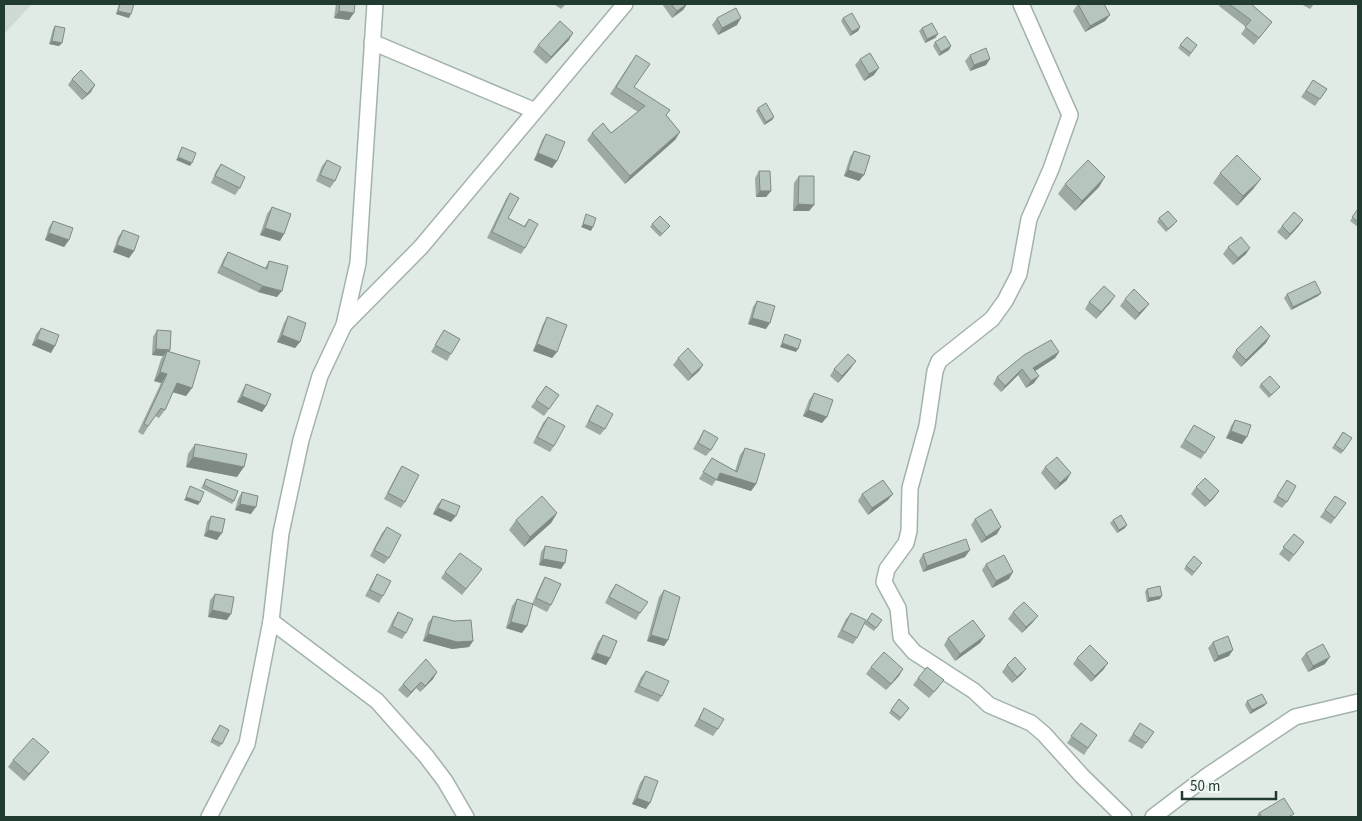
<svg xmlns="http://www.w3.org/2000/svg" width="1362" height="821" font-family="'Source Sans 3',sans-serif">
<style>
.built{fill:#cfdad4}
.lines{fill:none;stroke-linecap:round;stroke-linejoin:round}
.minor-casing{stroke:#a3b3ab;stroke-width:18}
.minor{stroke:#fff;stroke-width:15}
.wall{fill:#9da9a3}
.shaded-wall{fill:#7f8a85}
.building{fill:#b6c5be;stroke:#7f8a85}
</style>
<rect width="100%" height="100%" fill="#e0ebe5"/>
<path class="built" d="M4,4H32L4,34Z"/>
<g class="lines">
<defs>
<g id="minor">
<path d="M1021,4L1070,115L1051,169L1029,219L1019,274L1005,301L992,319L939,361L935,371L927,426L910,488L909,531L906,543L887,569L884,582L898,608L901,637L914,652L974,691L989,705L1031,723L1044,734L1082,776L1124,817"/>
<path d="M372,42L533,110"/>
<path d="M345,324L421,247L625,4"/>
<path d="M271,621L377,701L426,756L445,781L466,817"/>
<path d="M209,817L247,744L271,621L281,533L301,440L320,376L344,325L358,263L375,4"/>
<path d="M1153,817L1207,776L1295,717L1358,702"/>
</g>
</defs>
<use href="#minor" class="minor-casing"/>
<use href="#minor" class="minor"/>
</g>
<g class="wall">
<path d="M119,4H120L129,18L116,14Z"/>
<path d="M336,4H355L349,20L334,18Z"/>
<path d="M554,4H566L561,9Z"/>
<path d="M662,4H687L683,10L672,18Z"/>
<path d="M1078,4L1110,15L1105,21L1085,32L1073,11Z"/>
<path d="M1220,4H1251L1272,22L1254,45L1241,34L1246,27L1219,6Z"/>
<path d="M1301,4H1314L1310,9Z"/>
<path d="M717,18L737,25L718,35L712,25Z"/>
<path d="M843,18L860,27L858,31L850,36L841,21Z"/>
<path d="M55,26L62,43L59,46L49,44L53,29Z"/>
<path d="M922,28L938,34L935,38L925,43L919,31Z"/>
<path d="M1187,37L1197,45L1189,57L1178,48Z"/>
<path d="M569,40L546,64L533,52L538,45Z"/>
<path d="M935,42L951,46L949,50L939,56L933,46Z"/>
<path d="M970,55L990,59L986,65L970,71L965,61Z"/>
<path d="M860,59L874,75L864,81L855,65Z"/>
<path d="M631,62L634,87L666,115L680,132L675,140L625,184L587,140L592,133H611L638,112L610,94Z"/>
<path d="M72,79L91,92L82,100L68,85Z"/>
<path d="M1313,80L1327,89L1315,106L1301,97Z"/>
<path d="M758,108L774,117L772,120L764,125L756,111Z"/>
<path d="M546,134L557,161L552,168L534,160L542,140Z"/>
<path d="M854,151L859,181L844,176L850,157Z"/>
<path d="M327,160L335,181L330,188L316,181L322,166Z"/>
<path d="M221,164L240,188L235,195L211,183L216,171Z"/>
<path d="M759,171L771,191L766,197H756L755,178Z"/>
<path d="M1220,173L1254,188L1237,206L1213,183Z"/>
<path d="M799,176L814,205L809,211H793L794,183Z"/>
<path d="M1065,184L1099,187L1075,211L1058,194Z"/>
<path d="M510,193L508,218L524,226L529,219L525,248L521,254L487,238L506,199Z"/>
<path d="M272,207L280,241L260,235L267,214Z"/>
<path d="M1358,209V227L1350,221Z"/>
<path d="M1159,218L1175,224L1166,232L1157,222Z"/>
<path d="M1303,220L1298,227L1286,240L1277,232L1282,226Z"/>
<path d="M53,221L69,240L64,247L45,240L49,227Z"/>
<path d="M652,224L670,226L660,237L650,227Z"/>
<path d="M123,230L134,251L129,258L113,252L118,237Z"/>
<path d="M1228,247L1246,254L1233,265L1223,254Z"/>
<path d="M228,252L265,268L269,261L277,297L258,292L217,273L224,258Z"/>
<path d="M1321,293L1318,296L1291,310L1284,298L1287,294Z"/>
<path d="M1125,299L1149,304L1144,310L1135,320L1120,306Z"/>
<path d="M757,301L766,329L748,324L753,307Z"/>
<path d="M1089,302H1111L1096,319L1085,309Z"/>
<path d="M288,316L300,342L295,348L277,342L284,323Z"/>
<path d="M547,317L557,352L552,358L533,351L543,324Z"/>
<path d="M41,328L51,353L32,345L36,334Z"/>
<path d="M157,330L169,351L192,388L186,396L173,392L165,410L159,418L155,416L143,435L138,432L161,383L154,381L161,359L163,356L152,355L153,337Z"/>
<path d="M444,330L451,354L447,361L431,352Z"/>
<path d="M1266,343L1241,367L1232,357L1236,350Z"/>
<path d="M1059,352L1055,358L1035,371L1034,383L1026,388L1018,375L1001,392L993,384L997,377Z"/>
<path d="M678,358L703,365L699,371L688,381L673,365Z"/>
<path d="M851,368L838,383L830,376L834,369Z"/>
<path d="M246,384L266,406L262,412L237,402L242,391Z"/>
<path d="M1261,384L1277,390L1269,398L1259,387Z"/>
<path d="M546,386L559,395L544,416L531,407Z"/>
<path d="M814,393L822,423L803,416L809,400Z"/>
<path d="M597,405L605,429L600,435L585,427L593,412Z"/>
<path d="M548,417L554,446L550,452L533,443L543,423Z"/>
<path d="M1235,420L1242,444L1226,438L1231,426Z"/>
<path d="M1194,425L1205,453L1201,459L1180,447Z"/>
<path d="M704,430L711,450L706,456L693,449Z"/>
<path d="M1343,432L1352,438L1341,454L1332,448Z"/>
<path d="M195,444L237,477L186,467L188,454Z"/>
<path d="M745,448L756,484L751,491L716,480L712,486L699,479L712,458L735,471L740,455Z"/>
<path d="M402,466L405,502L401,508L384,499L398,472Z"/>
<path d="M1045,467L1067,480L1055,490L1041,473Z"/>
<path d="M206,479L234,501L232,504L201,488Z"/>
<path d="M1287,480V502L1282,508L1273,502Z"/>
<path d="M1196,487L1214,498L1205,507L1191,494Z"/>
<path d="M242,492L251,514L235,510L238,499Z"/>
<path d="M862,494L888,500L868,515L858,501Z"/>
<path d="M1335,496L1346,503L1331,524L1320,517Z"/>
<path d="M442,499L451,522L433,514L437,505Z"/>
<path d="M557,513L551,523L524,547L509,530L516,520Z"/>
<path d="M211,516L217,540L204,536L207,522Z"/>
<path d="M975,519L997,534L981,543L971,525Z"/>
<path d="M1113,520L1125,528L1117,533L1110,523Z"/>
<path d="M387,527L389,558L384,564L370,556L382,533Z"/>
<path d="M1294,534L1304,542L1289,562L1279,554Z"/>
<path d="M545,546L561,569L539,565L541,552Z"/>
<path d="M923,554L965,557L923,572L919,561Z"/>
<path d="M986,564L1009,579L992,588L982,570Z"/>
<path d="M1186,566H1200L1192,576L1184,569Z"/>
<path d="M482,569L462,595L441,578L445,572Z"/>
<path d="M377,574L383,596L379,603L365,596L373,581Z"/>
<path d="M545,577L551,605L547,612L533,605L522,633L506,628L512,606L517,599L532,604L541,584Z"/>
<path d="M616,584L640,613L636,620L605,603L611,591Z"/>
<path d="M1147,589L1160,599L1147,602L1145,592Z"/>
<path d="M664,590L668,640L664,646L647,641L659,597Z"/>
<path d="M215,594L227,620L208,617L210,600Z"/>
<path d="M398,612L406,633L402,639L387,632L394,618Z"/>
<path d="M1013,612L1033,622L1022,633L1008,619Z"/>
<path d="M851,613L857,638L853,644L837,637L846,619Z"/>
<path d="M872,613L882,620L874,631L864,624Z"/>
<path d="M433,616L473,641L469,647L452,649L423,641L428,623Z"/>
<path d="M603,635L610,658L606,665L591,659L598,642Z"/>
<path d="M985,636L980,643L955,661L944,645L948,638Z"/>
<path d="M1213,642L1229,656L1214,662L1208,648Z"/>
<path d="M1306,653L1325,664L1308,672L1301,659Z"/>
<path d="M1077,658L1108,663L1103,670L1091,682L1073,664Z"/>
<path d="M1007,665L1026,669L1021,675L1012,683L1002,672Z"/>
<path d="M871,667L899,676L886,690L866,674Z"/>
<path d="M646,671L662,696L658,702L634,692L641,677Z"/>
<path d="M437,672L433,679L420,692L416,688L407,698L398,690L403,684Z"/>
<path d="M918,678L939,687L929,698L913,685Z"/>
<path d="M899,699L909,708L899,721L889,713Z"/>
<path d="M1247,701L1267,703L1264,706L1250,714L1245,705Z"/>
<path d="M704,708L718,729L713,736L694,726Z"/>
<path d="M1081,723L1097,735L1084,755L1067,743Z"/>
<path d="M1140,723L1154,732L1142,749L1128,741Z"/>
<path d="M220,725L222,744L219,747L210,742Z"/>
<path d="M44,758L24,781L8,767L13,760Z"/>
<path d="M645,776L646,809L632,804L640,783Z"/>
<path d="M1259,813L1291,817H1256Z"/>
</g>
<g class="shaded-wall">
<path d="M687,4L683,10L672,18L677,11Z"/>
<path d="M118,11L131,14L129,18L116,14Z"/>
<path d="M339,11L354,13L349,20L334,18Z"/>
<path d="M1110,15L1105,21L1085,32L1090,26Z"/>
<path d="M741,18L737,25L718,35L722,28Z"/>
<path d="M860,27L858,31L850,36L852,32Z"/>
<path d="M573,33L569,40L546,64L551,57Z"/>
<path d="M938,34L935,38L925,43L927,39Z"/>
<path d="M52,41L62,43L59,46L49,44Z"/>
<path d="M951,46L949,50L939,56L941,52Z"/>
<path d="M990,59L986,65L970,71L974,65Z"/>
<path d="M879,68L874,75L864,81L869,74Z"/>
<path d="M95,85L91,92L82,100L87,94Z"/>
<path d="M774,117L772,120L764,125L766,122Z"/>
<path d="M680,132L675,140L625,184L630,176Z"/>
<path d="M538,153L557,161L552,168L534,160Z"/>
<path d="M178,157L192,163L190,166L176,160Z"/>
<path d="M848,170L864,175L859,181L844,176Z"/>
<path d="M1105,177L1099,187L1075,211L1082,201Z"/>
<path d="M1261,179L1254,188L1237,206L1243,196Z"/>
<path d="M760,191H771L766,197H756Z"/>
<path d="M798,204L814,205L809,211H793Z"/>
<path d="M1303,220L1298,227L1286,240L1290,234Z"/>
<path d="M583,224L593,227L591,231L581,227Z"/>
<path d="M265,228L284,234L280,241L260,235Z"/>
<path d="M49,233L69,240L64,247L45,240Z"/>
<path d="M117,245L134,251L129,258L113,252Z"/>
<path d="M1250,248L1246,254L1233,265L1238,258Z"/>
<path d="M263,286L282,291L277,297L258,292Z"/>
<path d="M1321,293L1318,296L1291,310L1293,307Z"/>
<path d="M1115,296L1111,302L1096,319L1101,312Z"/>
<path d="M1149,304L1144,310L1135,320L1139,313Z"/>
<path d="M752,318L770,323L766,329L748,324Z"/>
<path d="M282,335L300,342L295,348L277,342Z"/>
<path d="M1270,336L1266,343L1241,367L1246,360Z"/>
<path d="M37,339L55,346L51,353L32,345Z"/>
<path d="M782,343L798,349L796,352L780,347Z"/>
<path d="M537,344L557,352L552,358L533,351Z"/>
<path d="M156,349L170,350L165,356L167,351L163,356L152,355Z"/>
<path d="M1059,352L1055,358L1029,375L1033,368Z"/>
<path d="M856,361L851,368L838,383L842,376Z"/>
<path d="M703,365L699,371L688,381L692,375Z"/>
<path d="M1022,369L1018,375L1001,392L1005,386Z"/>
<path d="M160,372L167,374L161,383L154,381Z"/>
<path d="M1039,376L1034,383L1026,388L1031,381Z"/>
<path d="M177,383L192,388L186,396L172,392Z"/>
<path d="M242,396L266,406L262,412L237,402Z"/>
<path d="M808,410L827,417L822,423L803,416Z"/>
<path d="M1231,431L1247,437L1242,444L1226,438Z"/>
<path d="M193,457L244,467L237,477L186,467Z"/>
<path d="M720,473L756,484L751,491L716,480Z"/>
<path d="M1071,473L1067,480L1055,490L1060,483Z"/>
<path d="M1219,491L1214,498L1205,507L1210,501Z"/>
<path d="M893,494L888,500L868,515L872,508Z"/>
<path d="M186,497L200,502L198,505L184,500Z"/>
<path d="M240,504L256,507L251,514L235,510Z"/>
<path d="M438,508L456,516L451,522L433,514Z"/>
<path d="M557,513L551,523L524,547L530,537Z"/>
<path d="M1127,525L1125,528L1117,533L1119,530Z"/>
<path d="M1001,527L997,534L981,543L986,537Z"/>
<path d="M208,530L222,533L217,540L204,536Z"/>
<path d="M970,550L965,557L923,572L927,566Z"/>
<path d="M543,559L565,563L561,569L539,565Z"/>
<path d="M1013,572L1009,579L992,588L996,581Z"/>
<path d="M1162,596L1160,599L1147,602L1149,598Z"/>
<path d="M212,610L231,614L227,620L208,617Z"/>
<path d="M1038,616L1033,622L1022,633L1026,627Z"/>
<path d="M511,622L527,626L522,633L506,628Z"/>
<path d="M428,634L473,641L469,647L452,649L423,641Z"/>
<path d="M651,635L668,640L664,646L647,641Z"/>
<path d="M985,636L980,643L955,661L960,654Z"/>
<path d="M1233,650L1229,656L1214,662L1218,656Z"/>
<path d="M596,653L610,658L606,665L591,659Z"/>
<path d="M1330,657L1325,664L1308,672L1313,666Z"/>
<path d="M1108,663L1103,670L1091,682L1095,676Z"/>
<path d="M903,669L899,676L886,690L891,684Z"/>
<path d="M1026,669L1021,675L1012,683L1017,677Z"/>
<path d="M437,672L433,679L420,692L425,686Z"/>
<path d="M421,682L416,688L407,698L411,692Z"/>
<path d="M1267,703L1264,706L1250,714L1252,710Z"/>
<path d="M49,752L44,758L24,781L29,774Z"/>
<path d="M637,798L650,803L646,809L632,804Z"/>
</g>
<g class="building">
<path d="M120,4H134L131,14L118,11Z"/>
<path d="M340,4H355L354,13L339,11Z"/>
<path d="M671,4H687L677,11Z"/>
<path d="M1078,4H1104L1110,15L1090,26Z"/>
<path d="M1229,4H1251L1272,22L1259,38L1245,27L1251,20Z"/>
<path d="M736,8L741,18L722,28L717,18Z"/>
<path d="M852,13L860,27L852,32L843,18Z"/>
<path d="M560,21L573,33L551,57L538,45Z"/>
<path d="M932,23L938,34L927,39L922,28Z"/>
<path d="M55,26L65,28L62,43L52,41Z"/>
<path d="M945,36L951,46L941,52L935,42Z"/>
<path d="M1187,37L1197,45L1191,53L1180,45Z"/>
<path d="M986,48L990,59L974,65L970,55Z"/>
<path d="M870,53L879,68L869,74L860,59Z"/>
<path d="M636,55L650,64L634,87L670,110L666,115L680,132L630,176L592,133L603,123L611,133L645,106L616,87Z"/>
<path d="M81,70L95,85L87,94L72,79Z"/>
<path d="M1313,80L1327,89L1320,99L1306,91Z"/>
<path d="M766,103L774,117L766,122L758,108Z"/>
<path d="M546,134L565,142L557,161L538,153Z"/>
<path d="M182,147L196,153L192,163L178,157Z"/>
<path d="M854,151L870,156L864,175L848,170Z"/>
<path d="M1237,155L1261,179L1243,196L1220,173Z"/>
<path d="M327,160L341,167L335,181L320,175Z"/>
<path d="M1088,160L1105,177L1082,201L1065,184Z"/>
<path d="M221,164L245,177L240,188L215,176Z"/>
<path d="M759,171H770L771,191H760Z"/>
<path d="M799,176H814V205L798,204Z"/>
<path d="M510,193L519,198L508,218L525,227L529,219L538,224L525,248L492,232Z"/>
<path d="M272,207L291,214L284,234L265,228Z"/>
<path d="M1358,209V222L1352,217Z"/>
<path d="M1168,211L1177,221L1168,229L1159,218Z"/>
<path d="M1294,212L1303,220L1290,234L1282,226Z"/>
<path d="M586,214L596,218L593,227L583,224Z"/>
<path d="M660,216L670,226L662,234L652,224Z"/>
<path d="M53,221L73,228L69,240L49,233Z"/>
<path d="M123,230L139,236L134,251L117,245Z"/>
<path d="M1241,237L1250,248L1238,258L1228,247Z"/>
<path d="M228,252L267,269L269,261L288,266L282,291L263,286L222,266Z"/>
<path d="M1315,281L1321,293L1293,307L1287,294Z"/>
<path d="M1104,286L1115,296L1101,312L1089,302Z"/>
<path d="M1134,289L1149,304L1139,313L1125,299Z"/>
<path d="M757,301L775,306L770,323L752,318Z"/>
<path d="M288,316L306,323L300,342L282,335Z"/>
<path d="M547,317L567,325L557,352L537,344Z"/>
<path d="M1261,326L1270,336L1246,360L1236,350Z"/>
<path d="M41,328L59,335L55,346L37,339Z"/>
<path d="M157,330L171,331L170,350L156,349Z"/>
<path d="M444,330L460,339L451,354L435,345Z"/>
<path d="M785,334L801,340L798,349L782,343Z"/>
<path d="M1051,340L1059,352L1033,368L1039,376L1031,381L1022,369L1005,386L997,377L1024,355Z"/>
<path d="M688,348L703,365L692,375L678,358Z"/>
<path d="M167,351L200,361L192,388L177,383L165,410L161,408L148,426L144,424L167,374L160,372Z"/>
<path d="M848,354L856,361L842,376L834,369Z"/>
<path d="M1270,376L1280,387L1271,395L1261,384Z"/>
<path d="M246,384L271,394L266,406L242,396Z"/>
<path d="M546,386L559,395L549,409L536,400Z"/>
<path d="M814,393L833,400L827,417L808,410Z"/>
<path d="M597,405L613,414L605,429L589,421Z"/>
<path d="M548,417L565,426L554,446L537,437Z"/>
<path d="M1235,420L1251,425L1247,437L1231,431Z"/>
<path d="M1194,425L1215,437L1205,453L1185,440Z"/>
<path d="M704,430L718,438L711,450L698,443Z"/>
<path d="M1343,432L1352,438L1343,451L1335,445Z"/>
<path d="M195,444L247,454L244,467L193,457Z"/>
<path d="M745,448L765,454L756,484L720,473L717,480L703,472L712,458L737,472Z"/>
<path d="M1057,457L1071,473L1060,483L1045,467Z"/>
<path d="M402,466L419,475L405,502L388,493Z"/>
<path d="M1205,478L1219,491L1210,501L1196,487Z"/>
<path d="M206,479L238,491L234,501L204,485Z"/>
<path d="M883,480L893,494L872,508L862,494Z"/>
<path d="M1287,480L1296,486L1287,502L1277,496Z"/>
<path d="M190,486L204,492L200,502L186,497Z"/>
<path d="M242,492L258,496L256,507L240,504Z"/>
<path d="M542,496L557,513L530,537L516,520Z"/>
<path d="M1335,496L1346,503L1335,518L1325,510Z"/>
<path d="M442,499L460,506L456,516L438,508Z"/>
<path d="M991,509L1001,527L986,537L975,519Z"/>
<path d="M1121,515L1127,525L1119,530L1113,520Z"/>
<path d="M211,516L225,519L222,533L208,530Z"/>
<path d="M387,527L401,535L389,558L374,550Z"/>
<path d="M1294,534L1304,542L1294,555L1283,547Z"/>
<path d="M966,539L970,550L927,566L923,554Z"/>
<path d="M545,546L567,550L565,563L543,559Z"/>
<path d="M460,553L482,569L466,589L445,572Z"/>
<path d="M1004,555L1013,572L996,581L986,564Z"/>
<path d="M1194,556L1202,563L1194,572L1186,566Z"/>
<path d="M377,574L391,581L383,596L370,590Z"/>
<path d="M545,577L561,584L551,605L536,598Z"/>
<path d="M616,584L648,602L640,613L609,597Z"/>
<path d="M1160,586L1162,596L1149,598L1147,589Z"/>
<path d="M664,590L680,597L668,640L651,635Z"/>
<path d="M215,594L234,597L231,614L212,610Z"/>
<path d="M517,599L533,604L527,626L511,622Z"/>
<path d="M1024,602L1038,616L1026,627L1013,612Z"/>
<path d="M398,612L413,619L406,633L392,626Z"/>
<path d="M851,613L866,620L857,638L842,630Z"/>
<path d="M872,613L882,620L876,628L867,621Z"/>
<path d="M433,616L454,621L471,620L473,641L457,642L428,634Z"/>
<path d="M973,620L985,636L960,654L948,638Z"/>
<path d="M603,635L617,641L610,658L596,653Z"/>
<path d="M1228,636L1233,650L1218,656L1213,642Z"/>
<path d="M1323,644L1330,657L1313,666L1306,653Z"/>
<path d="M1090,645L1108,663L1095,676L1077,658Z"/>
<path d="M884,652L903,669L891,684L871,667Z"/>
<path d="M1015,657L1026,669L1017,677L1007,665Z"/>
<path d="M426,659L437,672L425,686L421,682L411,692L403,684Z"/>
<path d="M927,667L944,680L934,692L918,678Z"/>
<path d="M646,671L669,681L662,696L639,686Z"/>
<path d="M1262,694L1267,703L1252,710L1247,701Z"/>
<path d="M899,699L909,708L901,718L891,710Z"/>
<path d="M704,708L724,719L718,729L699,719Z"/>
<path d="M1081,723L1097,735L1088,748L1071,736Z"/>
<path d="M1140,723L1154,732L1146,743L1133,734Z"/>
<path d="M220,725L229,730L222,744L212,739Z"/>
<path d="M33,738L49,752L29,774L13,760Z"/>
<path d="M645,776L658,781L650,803L637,798Z"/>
<path d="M1284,798L1294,814L1288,817H1262L1259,813Z"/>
</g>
<rect width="1362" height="821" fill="none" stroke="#223b31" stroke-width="10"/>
<path d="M1182 791v8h94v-8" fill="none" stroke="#223b31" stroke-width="2.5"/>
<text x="1190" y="791" font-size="15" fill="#223b31" stroke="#f1f7f3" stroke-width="4" paint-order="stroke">50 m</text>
</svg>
